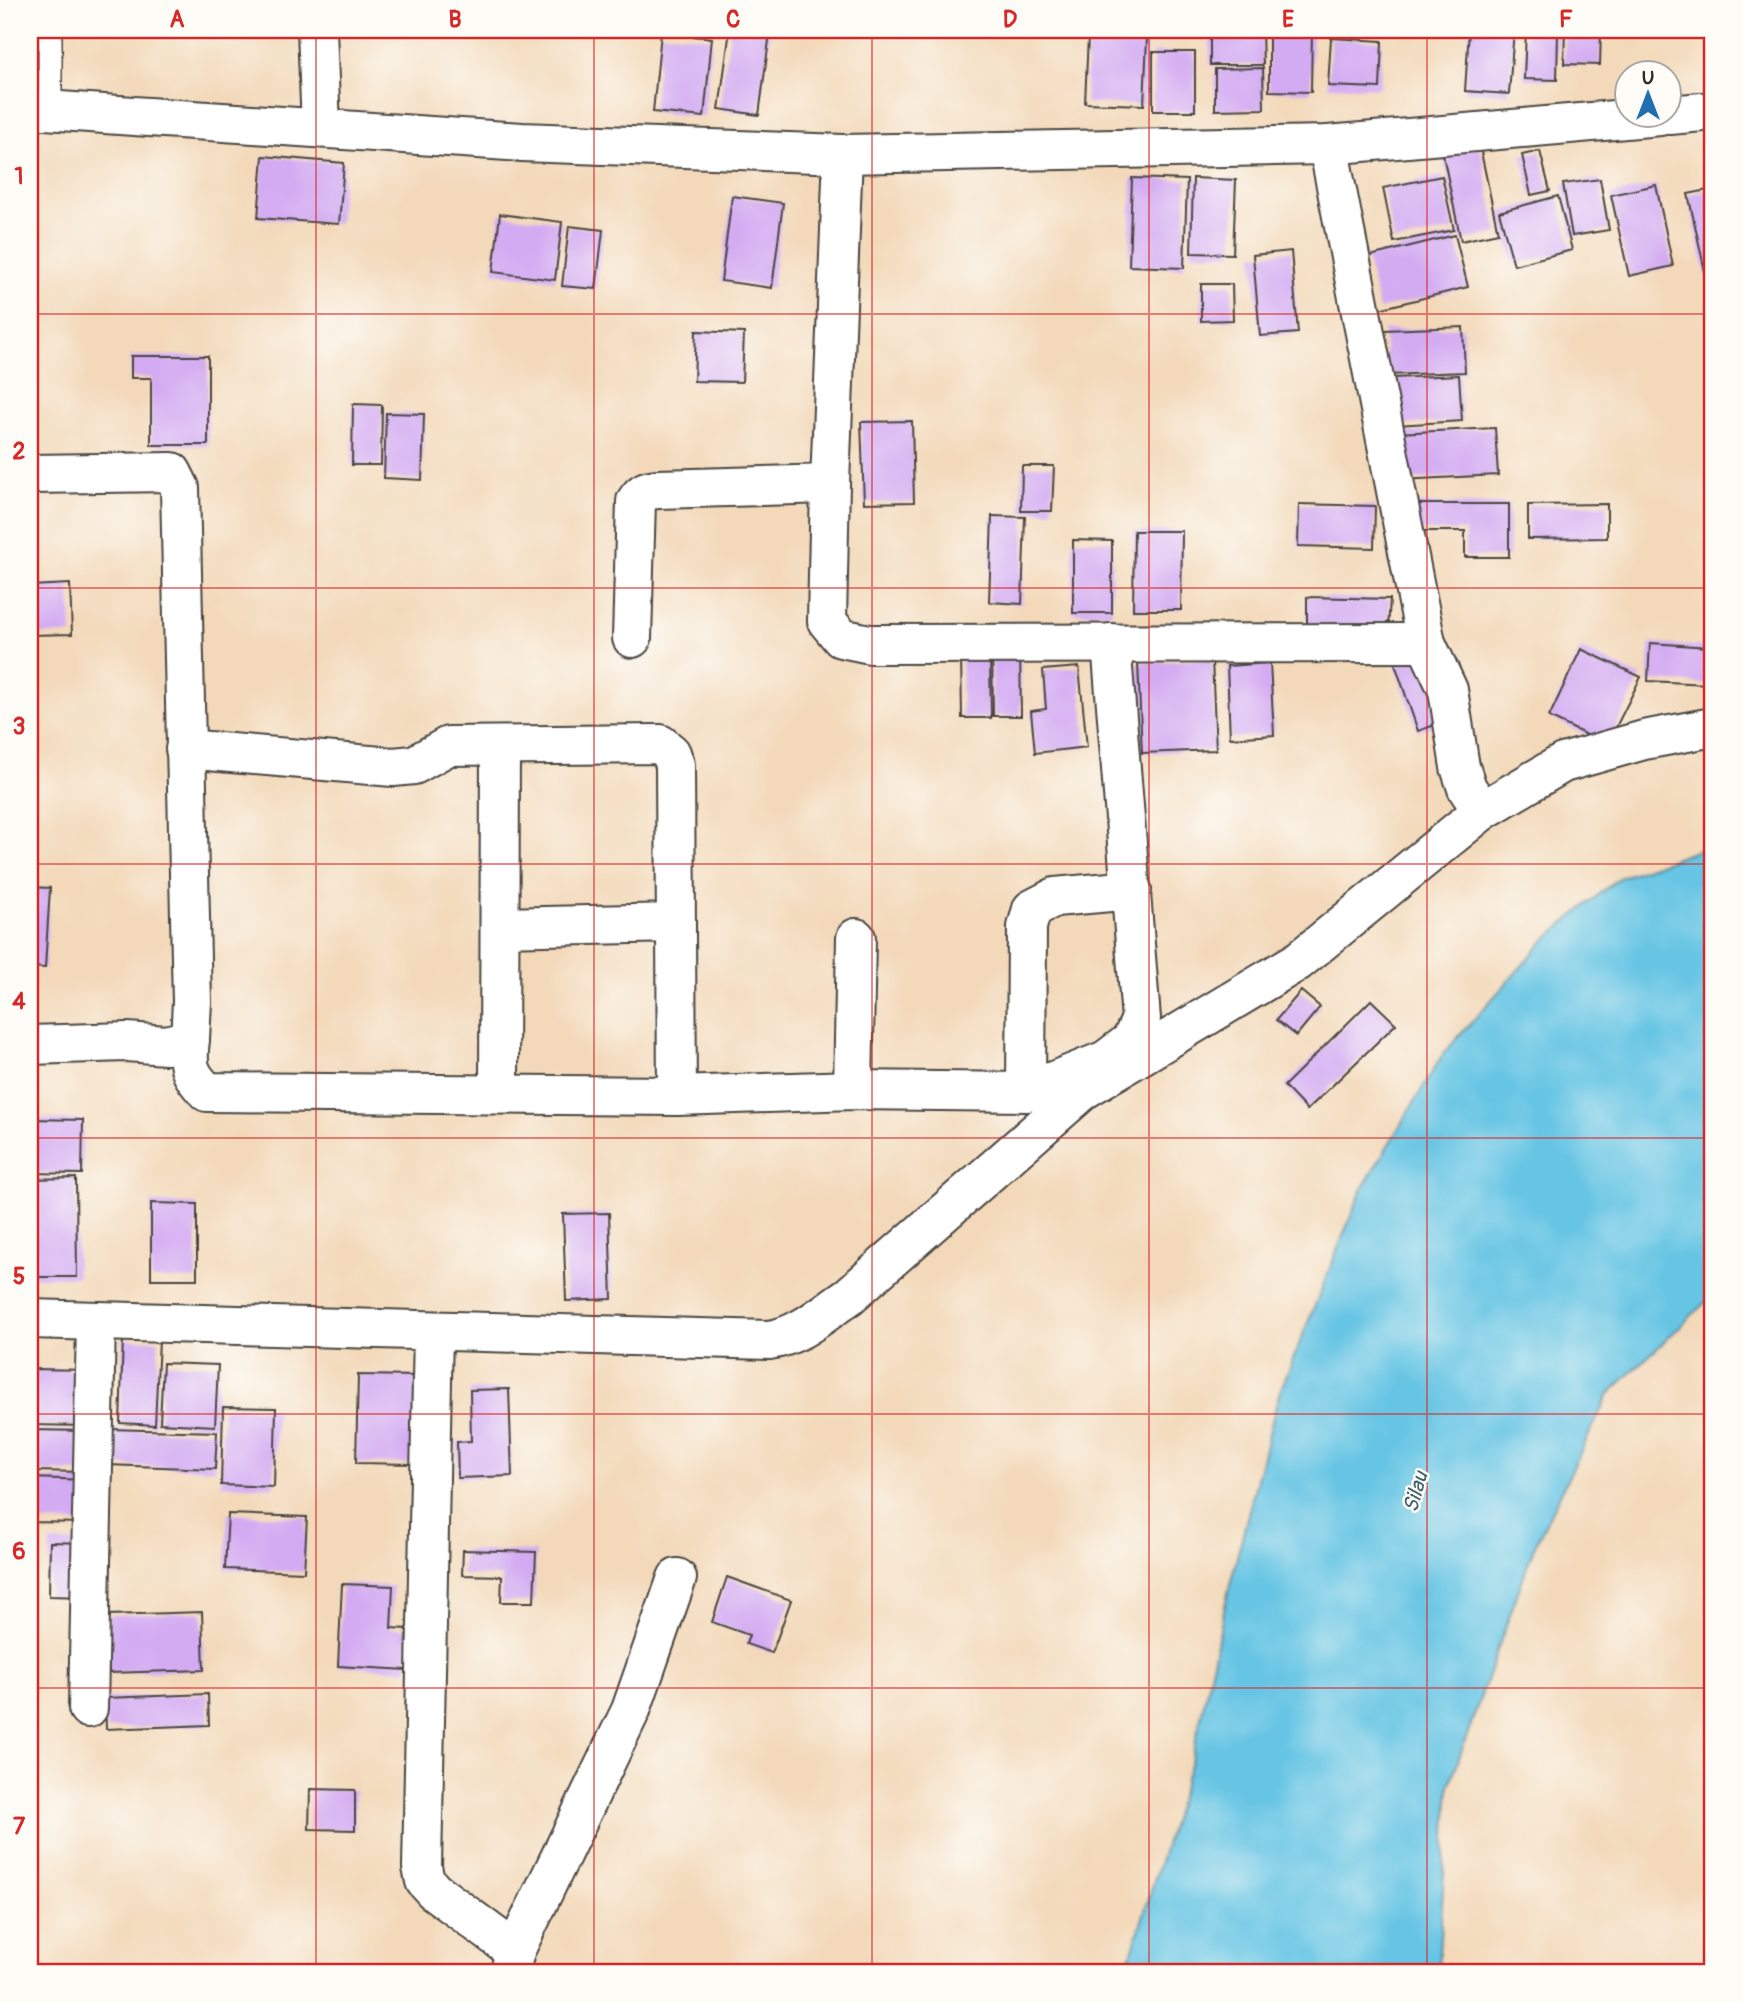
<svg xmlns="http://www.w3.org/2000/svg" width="1743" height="2002" font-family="Pangolin,sans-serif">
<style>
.water{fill:#66c5e4;stroke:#487888;stroke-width:2}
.building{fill:#d3abf2}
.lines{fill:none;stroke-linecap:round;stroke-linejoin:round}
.service-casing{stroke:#494540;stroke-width:26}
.minor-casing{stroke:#494540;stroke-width:42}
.service{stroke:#fff;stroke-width:23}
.minor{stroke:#fff;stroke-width:38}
.grid{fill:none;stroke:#d62828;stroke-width:2;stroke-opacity:0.55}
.labels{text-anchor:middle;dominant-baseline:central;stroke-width:5;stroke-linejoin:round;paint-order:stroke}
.water-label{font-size:21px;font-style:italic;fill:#40616c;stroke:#fdfcf7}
.neatline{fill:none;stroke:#d62828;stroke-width:2.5}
.grid-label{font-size:23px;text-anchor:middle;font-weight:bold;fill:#d62828}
</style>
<rect width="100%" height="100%" fill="#fdfcf7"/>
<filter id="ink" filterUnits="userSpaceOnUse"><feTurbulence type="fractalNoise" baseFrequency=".0143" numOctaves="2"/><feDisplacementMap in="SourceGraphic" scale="14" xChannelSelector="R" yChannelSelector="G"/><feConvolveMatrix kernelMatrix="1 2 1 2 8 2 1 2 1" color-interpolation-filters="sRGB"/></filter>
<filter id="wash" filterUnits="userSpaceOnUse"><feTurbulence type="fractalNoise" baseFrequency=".00686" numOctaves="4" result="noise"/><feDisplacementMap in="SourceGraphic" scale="28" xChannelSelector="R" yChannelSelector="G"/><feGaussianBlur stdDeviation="1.57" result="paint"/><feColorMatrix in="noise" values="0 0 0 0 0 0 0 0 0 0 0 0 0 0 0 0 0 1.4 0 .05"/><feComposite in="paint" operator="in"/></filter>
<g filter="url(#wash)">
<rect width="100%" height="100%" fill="#f3d9ba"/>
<path class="water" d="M1713,845V1295L1609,1394L1534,1547L1449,1786L1438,1972H1126L1192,1758L1229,1588L1279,1394L1362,1189L1443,1054L1546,939L1619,878Z"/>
<g id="blocks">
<g class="building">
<path d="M730,30L770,33L759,115L719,109Z"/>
<path d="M1210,30H1262L1263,65H1210Z"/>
<path d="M1269,30H1312L1311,92L1269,91Z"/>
<path d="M1469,30H1514L1509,94L1465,91Z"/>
<path d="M1526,30H1558L1557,80L1524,79Z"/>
<path d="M1565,30H1601L1600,65L1564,64Z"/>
<path d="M661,33L712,38L704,117L653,112Z"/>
<path d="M1088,36L1147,38L1144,105L1085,103Z"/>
<path d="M1331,38L1382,41L1380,88L1328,86Z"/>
<rect x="1153" y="52" width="42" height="59"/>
<path d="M1263,68L1264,109L1215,110V69Z"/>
<path d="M1480,147L1498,233L1461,241L1443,155Z"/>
<path d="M1540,151L1550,191L1531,195L1522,155Z"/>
<path d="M263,156L344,163L339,224L258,218Z"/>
<path d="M1442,176L1454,230L1394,242L1383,188Z"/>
<path d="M1132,178L1187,180L1184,268L1129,266Z"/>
<path d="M1193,178L1236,180L1233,254L1191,253Z"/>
<path d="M1600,179L1609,230L1572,236L1563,184Z"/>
<path d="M1656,185L1673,266L1629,276L1611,195Z"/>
<path d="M1713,189V278L1707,280L1688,194Z"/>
<path d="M732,196L783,203L772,288L721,281Z"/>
<path d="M1558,196L1572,250L1514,265L1499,212Z"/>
<path d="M500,214L562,222L555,280L493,272Z"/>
<path d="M569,226L603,230L596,289L562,286Z"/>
<path d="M1455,235L1468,287L1379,309L1366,257Z"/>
<path d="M1291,251L1298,333L1260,336L1253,255Z"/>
<path d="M1201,284H1232L1233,320L1201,321Z"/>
<path d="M1463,327L1465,372L1386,375L1384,330Z"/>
<path d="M696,331L744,333L742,382L694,381Z"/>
<path d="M131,356H208V445H151V378H131Z"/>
<path d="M1459,375L1462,421L1396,425L1393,378Z"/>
<path d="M353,404L382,405L381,465H352Z"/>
<path d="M386,413L424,414L422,480L384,478Z"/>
<path d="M912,421L914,502L864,503L861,422Z"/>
<path d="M1495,428L1498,475L1400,480L1397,433Z"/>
<path d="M1022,466H1054L1052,511H1021Z"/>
<path d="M1299,504L1375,506L1374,548L1298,546Z"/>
<path d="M1412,504H1509V557H1465V531H1413Z"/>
<path d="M1607,504V538L1528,539V505Z"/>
<path d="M992,516L1025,517L1022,604L989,602Z"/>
<path d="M1134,531H1182L1181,610H1133Z"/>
<path d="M1073,540L1112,541V613H1073Z"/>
<path d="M70,584L72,634L30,635V586Z"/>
<path d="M1307,597L1390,599L1388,630L1307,628Z"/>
<path d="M1650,643L1709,647L1707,684L1648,681Z"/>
<path d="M992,647H1020L1021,716H993Z"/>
<path d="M1424,647L1449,720L1418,731L1393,658Z"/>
<path d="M1581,649L1641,677L1607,745L1549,717Z"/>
<path d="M961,655H990L991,718H962Z"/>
<path d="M1212,659L1216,750L1142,753L1138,663Z"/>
<path d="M1270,663L1274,735L1230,738L1227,666Z"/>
<path d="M1079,667L1087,747L1035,753L1031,711L1046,709L1043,670Z"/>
<path d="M30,887L50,888L45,968L30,967Z"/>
<path d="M1301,991L1320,1007L1296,1036L1276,1020Z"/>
<path d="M1371,1000L1396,1024L1307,1110L1284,1086Z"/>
<path d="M30,1119L83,1120L82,1174L30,1173Z"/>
<path d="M76,1178L77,1277H30V1179Z"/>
<path d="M151,1203L197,1204V1279H151Z"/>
<path d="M609,1213L612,1299L566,1301L563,1214Z"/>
<path d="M123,1339L159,1340L155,1425L120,1423Z"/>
<path d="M163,1363L218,1365L215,1426L160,1423Z"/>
<path d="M30,1369L88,1370L86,1426L30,1425Z"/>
<path d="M358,1375L417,1376L415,1464L356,1463Z"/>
<path d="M509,1389L512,1476L458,1478L457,1442L471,1441L470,1390Z"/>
<path d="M223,1407L276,1408L274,1487L221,1485Z"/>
<path d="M108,1429L217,1432L215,1469L107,1465Z"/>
<path d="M30,1430L88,1431L87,1472L30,1471Z"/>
<path d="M30,1478L88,1480L86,1523L30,1522Z"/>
<path d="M228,1514L307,1517L304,1572L225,1569Z"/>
<path d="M50,1542L86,1543V1597L49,1596Z"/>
<path d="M463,1550L536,1552L534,1602H501L502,1576L462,1575Z"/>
<path d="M727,1577L791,1600L772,1653L746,1644L749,1635L712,1622Z"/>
<path d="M342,1584L393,1586L391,1628L409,1629L407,1670L338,1666Z"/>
<path d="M202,1612L204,1670L109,1673L108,1615Z"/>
<path d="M208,1694L209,1725L106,1729L105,1698Z"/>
<path d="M310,1789L355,1790V1830L309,1829Z"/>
</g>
</g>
</g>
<g filter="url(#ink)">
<use href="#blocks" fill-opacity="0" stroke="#494540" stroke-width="2"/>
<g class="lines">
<defs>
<path id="service" d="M50,30V109"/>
<g id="minor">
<path d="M317,30L321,128"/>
<path d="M30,109L522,142L843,154L1328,145L1660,116"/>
<path d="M1670,115L1713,111"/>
<path d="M1328,145L1426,643L1448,690L1460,767L1467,788L1482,811"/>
<path d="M843,154L830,484L827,621L841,638L870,644L1426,643"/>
<path d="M30,474L172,472L180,488L192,1002L190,1039L166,1045L127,1042L30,1045"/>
<path d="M632,638L636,501C642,491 647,490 658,489L830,484"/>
<path d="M185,749L393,767L414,765L448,746L660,744L671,753L675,765L677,1096"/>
<path d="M500,927L676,923"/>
<path d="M190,1039C187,1066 188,1073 207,1092L677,1096L853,1090L1026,1092L1106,1060L1131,1041L1141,1019L1111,643"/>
<path d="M853,1090L856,938"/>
<path d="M1026,1092L1027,927L1032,909L1055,897L1132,890"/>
<path d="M499,1094L500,746"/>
<path d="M30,1319L769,1340C798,1337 825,1312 849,1296L1085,1089L1297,962L1482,811L1563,763L1644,740L1713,727"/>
<path d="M433,1332L422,1867L425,1881L434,1891L515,1951"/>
<path d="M88,1708L96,1322"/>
<path d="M510,1972L515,1951L631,1710L677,1578"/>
</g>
</defs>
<use href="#service" class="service-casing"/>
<use href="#minor" class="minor-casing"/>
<use href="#service" class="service"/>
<use href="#minor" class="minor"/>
</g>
</g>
<path class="grid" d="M316,30V1972M594,30V1972M872,30V1972M1149,30V1972M1427,30V1972M30,314H1713M30,588H1713M30,864H1713M30,1138H1713M30,1414H1713M30,1688H1713"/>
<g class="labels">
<g class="water-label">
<text transform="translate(1416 1492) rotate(-74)">Silau</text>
</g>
</g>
<rect width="1743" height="2002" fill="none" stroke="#fdfcf7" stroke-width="77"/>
<g transform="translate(1648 94)"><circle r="33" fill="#fdfcf7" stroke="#a9a8a5" stroke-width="2"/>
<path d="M0-5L12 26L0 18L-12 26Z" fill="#1f6fb2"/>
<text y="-10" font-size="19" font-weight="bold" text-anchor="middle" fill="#2b2b2b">U</text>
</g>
<rect x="38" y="38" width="1666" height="1926" class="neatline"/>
<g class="grid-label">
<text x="177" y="27">A</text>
<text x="455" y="27">B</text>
<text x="733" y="27">C</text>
<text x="1010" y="27">D</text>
<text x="1288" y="27">E</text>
<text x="1566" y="27">F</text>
<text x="19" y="184">1</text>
<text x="19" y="459">2</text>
<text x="19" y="734">3</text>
<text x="19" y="1009">4</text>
<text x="19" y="1284">5</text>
<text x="19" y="1559">6</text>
<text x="19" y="1834">7</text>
</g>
</svg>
